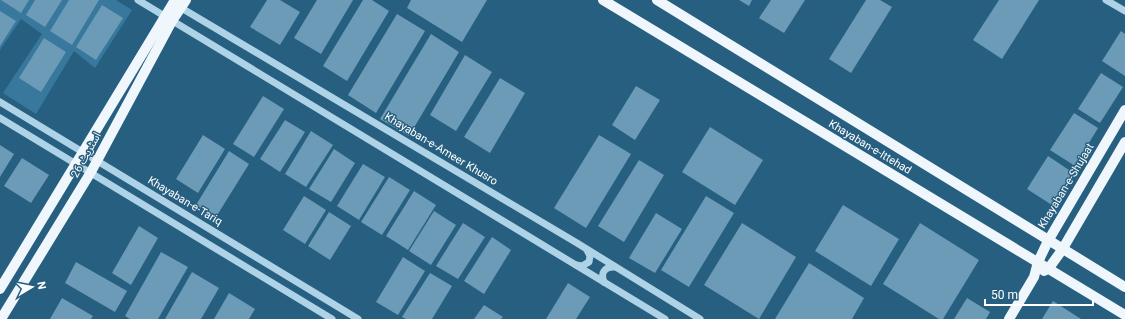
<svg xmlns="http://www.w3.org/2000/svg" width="1125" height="319" font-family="Roboto,'Noto Sans Arabic',sans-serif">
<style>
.green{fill:#37789c}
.building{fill:#6b9bb6}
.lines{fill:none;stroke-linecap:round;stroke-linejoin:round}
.minor{stroke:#aed2e6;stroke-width:7}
.major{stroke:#eff7fd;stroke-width:10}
.labels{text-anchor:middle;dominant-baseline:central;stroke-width:3;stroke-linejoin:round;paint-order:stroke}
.street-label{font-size:11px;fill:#fff;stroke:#275f80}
</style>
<rect width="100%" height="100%" fill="#275f80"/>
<path class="green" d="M0,0H116L132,10L95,68L74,51L36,114L3,93L42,34L21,19L0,50Z"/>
<g class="building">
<path d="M1,0H29L21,13Z"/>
<path d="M35,0H62L45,27L26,15Z"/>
<path d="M69,0H99L72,45L50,31Z"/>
<path d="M267,0H280L300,12L280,45L250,27Z"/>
<path d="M317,0H353L321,54L294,38Z"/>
<path d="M363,0H372L389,11L347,81L323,66Z"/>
<path d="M411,0H487L462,42L407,8Z"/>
<path d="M739,0H752L749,6Z"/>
<path d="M771,0H805L784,33L759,18Z"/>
<path d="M866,0H880L892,7L851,73L829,59Z"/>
<path d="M999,0H1039L1002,59L973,40Z"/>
<path d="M102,5L123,18L96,60L76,47Z"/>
<path d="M0,11L16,21L0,46Z"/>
<path d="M397,14L425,31L376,113L348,95Z"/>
<path d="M1121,31L1125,34V76L1102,61Z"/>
<path d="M431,34L459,52L409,136L380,119Z"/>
<path d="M44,38L66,52L41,92L19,78Z"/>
<path d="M465,55L492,72L456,131L430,115Z"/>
<path d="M1101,73L1123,87L1100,123L1078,109Z"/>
<path d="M500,78L525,93L490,153L464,137Z"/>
<path d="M636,86L660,100L635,140L612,125Z"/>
<path d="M263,96L284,109L254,157L233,144Z"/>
<path d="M1074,113L1098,128L1075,166L1050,150Z"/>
<path d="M285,120L305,132L280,172L260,159Z"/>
<path d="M710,127L763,160L735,205L682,172Z"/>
<path d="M311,131L333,145L306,187L285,174Z"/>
<path d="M203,135L225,149L198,193L176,179Z"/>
<path d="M599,135L631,154L586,228L554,208Z"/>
<path d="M0,145L14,154L0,177Z"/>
<path d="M334,149L355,163L331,202L309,189Z"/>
<path d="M229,151L249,164L216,217L196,205Z"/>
<path d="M1048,156L1075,174L1055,207L1027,189Z"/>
<path d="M22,158L49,175L31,203L4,186Z"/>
<path d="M639,160L664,175L624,242L598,226Z"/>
<path d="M363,164L385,177L359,220L337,206Z"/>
<path d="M389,177L410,190L382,235L361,222Z"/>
<path d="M414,191L436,205L408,250L386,236Z"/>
<path d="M304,196L326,210L305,244L283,230Z"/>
<path d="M706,196L734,213L689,287L661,270Z"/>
<path d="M843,205L899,239L871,286L815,251Z"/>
<path d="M434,211L456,225L431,265L409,251Z"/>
<path d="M329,212L351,226L330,260L308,246Z"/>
<path d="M656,213L682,229L655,273L629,258Z"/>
<path d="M463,223L485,237L458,279L436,266Z"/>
<path d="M742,223L796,257L759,319L704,285Z"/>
<path d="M920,223L979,260L943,319H939L883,284Z"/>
<path d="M139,226L158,238L131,285L112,273Z"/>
<path d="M492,237L511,250L484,294L464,281Z"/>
<path d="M161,252L188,267L158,319H130L125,316Z"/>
<path d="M403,257L425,271L398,315L376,302Z"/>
<path d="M76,262L127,291L115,312L65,283Z"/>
<path d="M809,263L864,298L852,319H775Z"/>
<path d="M192,272L219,288L201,319H165Z"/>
<path d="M430,273L452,286L432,319H406L402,317Z"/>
<path d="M568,283L590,297L576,319H546Z"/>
<path d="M229,293L255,309L249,319H214Z"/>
<path d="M62,298L93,316L91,319H50Z"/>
<path d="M967,298L990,312L986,319H954Z"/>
<path d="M1053,301L1081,319H1042Z"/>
<path d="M484,305L503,317L501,319H474Z"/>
</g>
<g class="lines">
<g class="minor">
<path d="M138,0L665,319"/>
<path d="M1106,0L1125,11"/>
<path d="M178,6L577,243L700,319"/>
<path d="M0,102L358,319"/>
<path d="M0,118L332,319"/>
<path d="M576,265L582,266L589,262L590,256L587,250"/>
<path d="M604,282C600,273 605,266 615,267"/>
</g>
<g class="major">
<path d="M603,0L1125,315"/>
<path d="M657,0L1125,287"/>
<path d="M1044,271L1049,268L1062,250L1125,142"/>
<path d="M0,289L175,0"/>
<path d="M1,319L91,172L172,21L186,0"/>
<path d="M1009,319L1034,277L1038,262L1048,241L1125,110"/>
</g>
</g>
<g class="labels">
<g class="street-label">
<text transform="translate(870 147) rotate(31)">Khayaban-e-Ittehad</text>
<text transform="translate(441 149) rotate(31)">Khayaban-e-Ameer Khusro</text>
<text transform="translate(86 155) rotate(-61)">اسٹریٹ 26</text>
<text transform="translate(1066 186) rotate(-59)">Khayaban-e-Shujaat</text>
<text transform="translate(185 201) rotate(31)">Khayaban-e-Tariq</text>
</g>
</g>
<g transform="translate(32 287) rotate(80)" stroke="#275f80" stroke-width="3" paint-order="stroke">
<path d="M0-3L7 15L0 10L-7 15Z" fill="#ffffff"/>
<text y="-6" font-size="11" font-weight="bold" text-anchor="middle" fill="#ffffff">N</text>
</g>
<path d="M985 299v6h108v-6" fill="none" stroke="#ffffff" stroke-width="2"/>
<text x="991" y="299" font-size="12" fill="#ffffff" stroke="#275f80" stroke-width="3" paint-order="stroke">50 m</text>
</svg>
